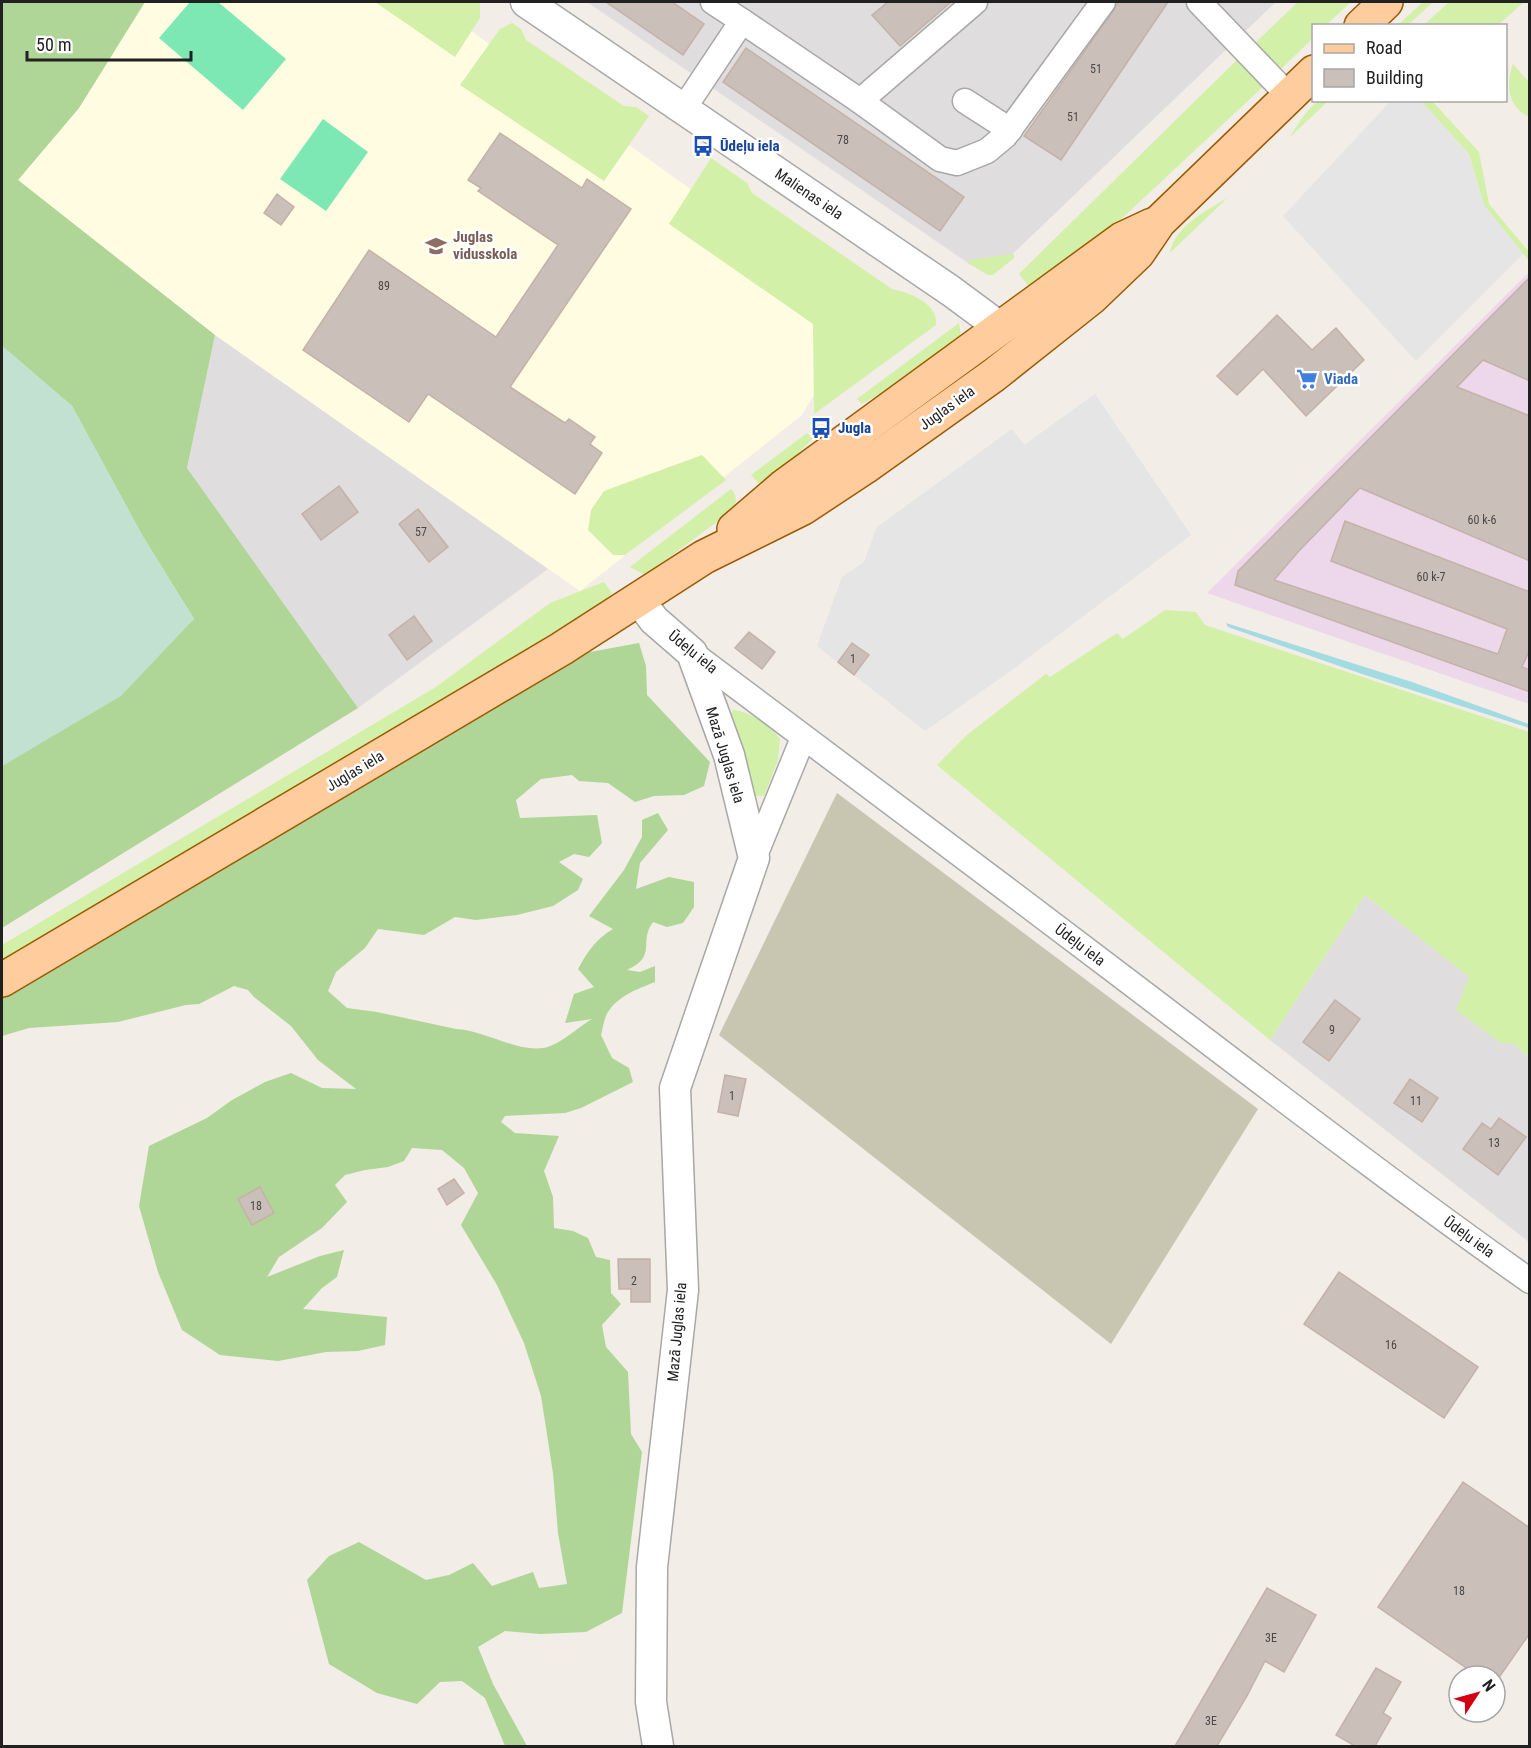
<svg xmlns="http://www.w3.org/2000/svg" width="1531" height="1748" font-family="'Roboto Condensed',sans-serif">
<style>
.residential{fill:#dfddde}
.industrial{fill:#ecd8ea}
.education{fill:#fffce2}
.construction{fill:#c8c5b1}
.grass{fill:#d2f0a8}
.forest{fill:#afd597}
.wetland{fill:#c2e1d0}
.pitch{fill:#7ee8b5}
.parking{fill:#e5e5e5}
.water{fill:#a3dbe3}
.building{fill:#cabfb9;stroke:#c5b1a7;stroke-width:1.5}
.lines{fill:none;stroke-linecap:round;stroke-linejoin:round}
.minor-casing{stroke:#a8a8a8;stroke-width:27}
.tertiary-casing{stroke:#a8a8a8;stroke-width:33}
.primary-casing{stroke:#9d5a00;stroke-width:36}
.minor{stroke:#fff;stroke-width:24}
.tertiary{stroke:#fff;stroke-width:30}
.primary{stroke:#ffcc9e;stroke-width:33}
.labels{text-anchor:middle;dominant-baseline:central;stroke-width:5;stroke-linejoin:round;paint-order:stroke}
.number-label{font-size:12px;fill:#4b4847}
.transit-label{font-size:15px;font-weight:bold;fill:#164399;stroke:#fff;text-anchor:start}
.street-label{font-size:15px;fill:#212121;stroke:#fff}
.education-label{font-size:15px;font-weight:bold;fill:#785e54;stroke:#fff;text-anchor:start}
.shop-label{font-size:15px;font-weight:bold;fill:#366cbe;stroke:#fff;text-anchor:start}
</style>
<rect width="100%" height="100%" fill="#f2ede6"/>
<g class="residential">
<path d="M587,2H1276L998,268L971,265Z"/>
<path d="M215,335L548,569L358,708L187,468Z"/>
<path d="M1365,895L1470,977L1514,1044L1529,1057V1242L1270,1040Z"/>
</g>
<path class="industrial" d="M1529,272V704L1207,593Z"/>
<path class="education" d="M145,2H431L862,313L802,415L580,591L215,335L18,180L79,108Z"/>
<path class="construction" d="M837,793L1258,1109L1111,1344L719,1035Z"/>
<g class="grass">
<path d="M375,2H480V18L455,57Z"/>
<path d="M1298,2H1351L1326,25L1314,26L1313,38L1279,71L1254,44Z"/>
<path d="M1423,2H1433L1408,25H1398Z"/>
<path d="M1449,2H1524L1498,25H1424Z"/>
<path d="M512,23L521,29L526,40L624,106L636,107L649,116L604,181L460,85L500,29Z"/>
<path d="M1240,57L1268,82L1119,221L1032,290L1019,274Z"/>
<path d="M1513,64L1529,82V117C1507,106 1506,85 1513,64Z"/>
<path d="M1320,100L1327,102L1289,138C1298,125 1306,109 1320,100Z"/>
<path d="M1421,101H1432L1479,152L1489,204L1529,252V261L1484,205L1469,154Z"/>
<path d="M711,158L747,183L752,193L892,289C909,292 939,304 936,325L814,414L813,324L669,224Z"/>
<path d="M1227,198L1170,253C1174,227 1206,211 1227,198Z"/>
<path d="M1014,254V258L993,275H988L968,263L969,260Z"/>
<path d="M959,323C960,328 961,333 960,337C951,359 884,391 862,404L857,399Z"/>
<path d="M807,433L813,439L765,484L758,483L751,475Z"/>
<path d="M702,455L726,480L625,555H613L588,530L591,510L604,491Z"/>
<path d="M731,489C737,496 737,501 733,510L645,575L630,567Z"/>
<path d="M604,582L612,593L606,602L473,688L2,963V945L436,687L550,603Z"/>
<path d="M1165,610L1196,612L1205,625L1529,732V1057L1514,1044L1501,1043L1456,1010L1469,977L1365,895L1270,1040L937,765L968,734L1046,674L1050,677L1117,633L1123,639Z"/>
<path d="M733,710C751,712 770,725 780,739L778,760L764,796H757L748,791L729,719Z"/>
</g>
<g class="forest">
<path d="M2,2H145L79,108L18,180L215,335L187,468L358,708L2,928V766L47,739L194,619L142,535L72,406L2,346Z"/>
<path d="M639,643L646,666L647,695L710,762L704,786L684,795L654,796L635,802L608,783L579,781L572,775L541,779L516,800L520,818L597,815L602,843L589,857L574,854L559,862L583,879L578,890L553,906L517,915L476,920L455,917L424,935L378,929L365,948L336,972L328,991L347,1008L377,1012L456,1029C483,1030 517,1052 543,1048C559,1046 578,1027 592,1019L565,1023L574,994L594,987L578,969C588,951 596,939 613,929L589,916L624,870L642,837V820L658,813L668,830L640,863L636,889L669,877L694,882V907L683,923L667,927L653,922C638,942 658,956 627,970L640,972L655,966V982C638,989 619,995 608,1012C604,1018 603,1028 601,1035L612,1058L629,1068L633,1082L581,1108L565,1113L505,1116L501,1122L515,1133L559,1136L544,1171L553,1197L554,1228L573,1231L588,1238L596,1257L610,1260L611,1293L621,1304L602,1325L606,1347L628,1372L631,1434L642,1452L622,1613L586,1632L540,1634L505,1631L478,1647L493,1684L527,1746H505L485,1698L462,1681L440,1682L417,1704L377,1693L329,1664L307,1580L329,1556L359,1542L426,1580L449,1575L473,1563L492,1586L533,1572L539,1588L567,1584L558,1533L553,1473L541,1396L524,1343L497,1285L461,1225L478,1193L464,1168L442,1150L412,1148L404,1161L388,1167L365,1170L345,1175L335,1185L347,1202L322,1228L279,1257L267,1277L320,1256L344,1250L337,1277L322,1288L303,1309L387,1317L385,1345L358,1351L326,1352L278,1361L220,1355L182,1330L158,1272L139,1206L149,1146L207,1118L232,1100L265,1082L291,1073L322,1088L356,1089L318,1060L291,1026L254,997L248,990L234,986L199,1004L186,1005L118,1022L29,1028L2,1036V991L590,652Z"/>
</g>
<path class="wetland" d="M2,346L72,406L142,535L194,619L121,696L2,766Z"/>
<g class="pitch">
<path d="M190,2H218L286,59L243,110L159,38Z"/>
<path d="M323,119L368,152L326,211L280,179Z"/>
</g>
<g class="parking">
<path d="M1391,101H1421L1469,154L1484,205L1523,254L1416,361L1283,216Z"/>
<path d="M1095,394L1191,535L1012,670L925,731L817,646L842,577L864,562L877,527L1012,429L1024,445Z"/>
</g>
<path class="water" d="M1226,623L1412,682L1529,724V728L1362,674L1228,627Z"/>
<g class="building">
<path d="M606,2H672L704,24L683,55Z"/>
<path d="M888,2H951L900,46L872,15Z"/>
<path d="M1117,2H1168L1061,160L1024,136L1114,10Z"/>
<path d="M746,48L964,197L940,231L723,82Z"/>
<path d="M500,133L582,188L587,179L631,209L510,387L565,423L569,419L595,437L590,444L602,453L575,494L428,394L409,422L303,350L369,250L496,337L558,245L478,191L481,188L468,180Z"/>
<path d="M277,194L294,207L281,225L264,213Z"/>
<path d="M1530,277V381L1483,360L1457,387L1530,416V561L1360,488L1298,552L1274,580L1498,654L1507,629L1331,561L1345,521L1530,592V649L1522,667L1530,670V692L1235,585L1238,571Z"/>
<path d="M1277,315L1312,350L1336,328L1364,360L1306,416L1263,369L1237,395L1217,376Z"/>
<path d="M339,486L358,512L321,540L302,514Z"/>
<path d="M418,509L448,547L429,562L399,524Z"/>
<path d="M414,616L432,641L407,660L389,635Z"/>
<path d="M749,632L775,652L762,669L735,648Z"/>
<path d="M852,643L869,655L854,675L838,662Z"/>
<path d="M1335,1000L1360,1019L1329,1061L1303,1042Z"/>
<path d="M725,1075L746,1079L738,1116L718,1112Z"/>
<path d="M1410,1079L1438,1098L1422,1122L1394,1103Z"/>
<path d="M1499,1118L1526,1137L1498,1175L1463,1149L1482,1123L1491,1129Z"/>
<path d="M454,1179L464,1193L447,1205L438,1189Z"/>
<path d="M260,1187L274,1213L252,1225L238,1199Z"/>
<path d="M618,1259H650V1302H631V1289H619Z"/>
<path d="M1339,1272L1478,1367L1444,1418L1304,1324Z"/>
<path d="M1463,1482L1530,1528V1633L1500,1676H1478L1378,1607Z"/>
<path d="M1267,1588L1316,1615L1284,1672L1265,1661L1247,1696L1217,1746H1175Z"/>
<path d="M1376,1668L1401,1682L1383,1713L1391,1718L1375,1746H1355L1336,1735Z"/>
</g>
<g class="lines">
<defs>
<g id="minor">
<path d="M1199,2L1289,96"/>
<path d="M742,21L860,101L940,159L957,163L987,151L1005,136L1103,2"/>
<path d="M860,101L975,2"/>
<path d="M965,101L1010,130"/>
<path d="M684,108L742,21L713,2"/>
<path d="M692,653C831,758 970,861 1108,966C1248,1072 1387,1180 1530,1281"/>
<path d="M754,858L803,738"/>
</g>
<g id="tertiary">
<path d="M526,2L951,291L1001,328"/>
<path d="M639,600L654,620L692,653L729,755L754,858L675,1088L683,1290L652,1567L651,1702L658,1746"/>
</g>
<g id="primary">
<path d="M1361,26L1386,2"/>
<path d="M734,529L784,486L1122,239L1152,225"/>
<path d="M2,980L561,649L704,557L803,508L865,467L994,375L1091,298L1138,253L1159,222L1314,72"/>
</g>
</defs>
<use href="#minor" class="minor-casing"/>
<use href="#tertiary" class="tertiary-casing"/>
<use href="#primary" class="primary-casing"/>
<use href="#minor" class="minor"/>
<use href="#tertiary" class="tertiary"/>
<use href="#primary" class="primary"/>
</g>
<defs>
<symbol id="bus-bare" viewBox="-9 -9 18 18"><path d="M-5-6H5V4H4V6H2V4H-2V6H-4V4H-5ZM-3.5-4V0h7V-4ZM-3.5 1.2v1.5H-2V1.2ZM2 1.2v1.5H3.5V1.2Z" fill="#1a4fb4" stroke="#fff" stroke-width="2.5" paint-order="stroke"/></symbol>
<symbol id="school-bare" viewBox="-9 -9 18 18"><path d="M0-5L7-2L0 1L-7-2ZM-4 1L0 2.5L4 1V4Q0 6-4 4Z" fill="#8d6e63" stroke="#fff" stroke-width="2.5" paint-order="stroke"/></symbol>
<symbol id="supermarket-bare" viewBox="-9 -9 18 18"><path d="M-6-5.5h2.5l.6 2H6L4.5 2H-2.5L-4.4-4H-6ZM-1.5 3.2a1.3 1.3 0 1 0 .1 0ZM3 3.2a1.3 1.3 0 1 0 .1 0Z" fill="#3f7fe0" stroke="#fff" stroke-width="2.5" paint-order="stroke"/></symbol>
</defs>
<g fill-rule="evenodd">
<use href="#bus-bare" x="688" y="131" width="30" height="30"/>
<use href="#school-bare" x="421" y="231" width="30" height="30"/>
<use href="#supermarket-bare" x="1292" y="364" width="30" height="30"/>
<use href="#bus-bare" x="806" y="413" width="30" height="30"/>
</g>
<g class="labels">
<g class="number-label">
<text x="1096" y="69">51</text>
<text x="1073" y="117">51</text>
<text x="843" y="140">78</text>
<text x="384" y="286">89</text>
<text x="1482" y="520">60 k-6</text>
<text x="421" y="532">57</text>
<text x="1431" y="577">60 k-7</text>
<text x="853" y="659">1</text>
<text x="1332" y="1030">9</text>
<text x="732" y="1096">1</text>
<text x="1416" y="1101">11</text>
<text x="1494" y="1143">13</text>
<text x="256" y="1206">18</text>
<text x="634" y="1281">2</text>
<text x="1391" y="1345">16</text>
<text x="1459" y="1591">18</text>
<text x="1271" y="1638">3E</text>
<text x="1211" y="1721">3E</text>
</g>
<g class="transit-label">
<text x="720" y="146">Ūdeļu iela</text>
<text x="838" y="428">Jugla</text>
</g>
<g class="street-label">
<text transform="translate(809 194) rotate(34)">Malienas iela</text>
<text transform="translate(947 408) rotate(-36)">Juglas iela</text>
<text transform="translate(693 652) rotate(39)">Ūdeļu iela</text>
<text transform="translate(725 755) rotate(73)">Mazā Juglas iela</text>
<text transform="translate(355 771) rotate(-31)">Juglas iela</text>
<text transform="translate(1080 945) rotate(37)">Ūdeļu iela</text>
<text transform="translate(1469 1237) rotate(36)">Ūdeļu iela</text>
<text transform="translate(677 1332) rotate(-85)">Mazā Juglas iela</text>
</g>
<g class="education-label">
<text x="453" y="237">Juglas<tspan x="453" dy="17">vidusskola</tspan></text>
</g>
<g class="shop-label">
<text x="1324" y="379">Viada</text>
</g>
</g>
<rect width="1531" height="1748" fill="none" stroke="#212121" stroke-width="6"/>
<rect x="1312" y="24" width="195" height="78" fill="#ffffff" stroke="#a6a6a6" stroke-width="1.5"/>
<rect x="1324" y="44" width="30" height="9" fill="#ffcc9e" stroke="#a6a6a6" stroke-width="1.5"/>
<text x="1366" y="54" font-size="18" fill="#212121">Road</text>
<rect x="1324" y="69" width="30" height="18" fill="#cabfb9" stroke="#a6a6a6" stroke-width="1.5"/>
<text x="1366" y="84" font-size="18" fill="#212121">Building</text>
<g transform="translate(1477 1694) rotate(54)"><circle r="28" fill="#ffffff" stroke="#a6a6a6" stroke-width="1.5"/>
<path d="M0-4.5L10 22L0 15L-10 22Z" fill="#d10013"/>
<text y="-9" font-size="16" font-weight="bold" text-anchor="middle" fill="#212121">N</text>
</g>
<path d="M27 51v9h164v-9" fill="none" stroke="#212121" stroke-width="3"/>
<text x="36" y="51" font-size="18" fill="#212121" stroke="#ffffff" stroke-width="4.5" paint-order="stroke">50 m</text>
</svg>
